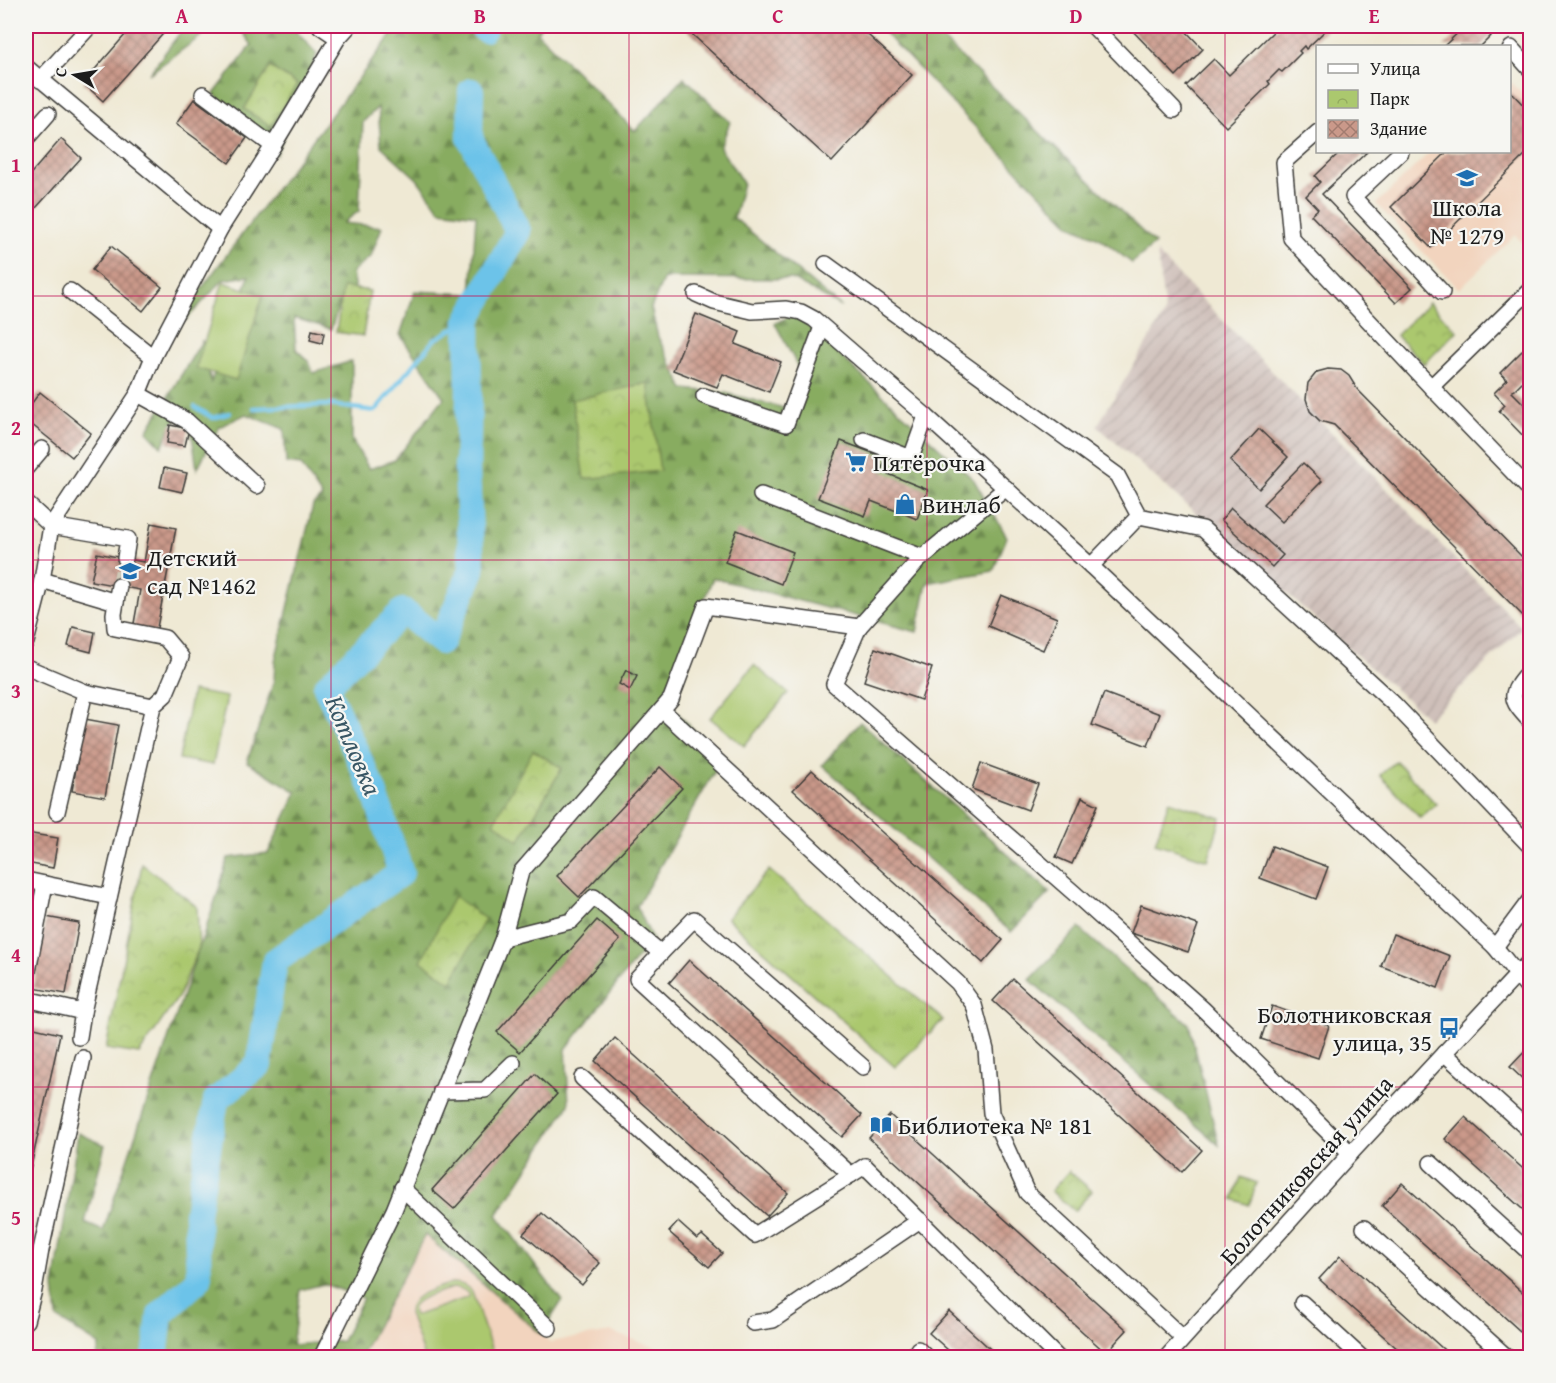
<svg xmlns="http://www.w3.org/2000/svg" width="1556" height="1383" font-family="'Gentium Book Plus',serif">
<style>
.built{fill:#f2d4be}
.industrial{fill:url(#industrial-furrows)}
.grass{fill:url(#grass-tufts);stroke:#647245;stroke-width:1.5}
.forest{fill:url(#forest-firs);stroke:#52643e;stroke-width:1.5;fill-rule:evenodd}
.park{fill:url(#park-crowns);stroke:#647245;stroke-width:1.5}
.pitch{fill:#abc86e;stroke:#647245;stroke-width:1.5;fill-rule:evenodd}
.lines{fill:none;stroke-linecap:round;stroke-linejoin:round}
.stream{stroke:#6cc3e9;stroke-width:4.5}
.river{stroke:#6cc3e9;stroke-width:26}
.building{fill:url(#building-cross-hatch)}
.minor-tunnel{stroke:#cfcab8;stroke-width:15;stroke-dasharray:15 8;stroke-linecap:butt}
.minor-casing{stroke:#3c3b38;stroke-width:18}
.minor{stroke:#fff;stroke-width:15}
.grid{fill:none;stroke:#c2185b;stroke-width:1.5;stroke-opacity:0.55}
.labels{text-anchor:middle;dominant-baseline:central;stroke-width:4.5;stroke-linejoin:round;paint-order:stroke}
.poi-label{font-size:24px;fill:#1c1c1c;stroke:#f6f6f2;text-anchor:start}
.street-label{font-size:24px;fill:#1c1c1c;stroke:#f6f6f2}
.water-label{font-size:26px;font-style:italic;fill:#385664;stroke:#f6f6f2}
.neatline{fill:none;stroke:#c2185b;stroke-width:2}
.grid-label{font-size:20px;text-anchor:middle;font-weight:bold;fill:#c2185b}
</style>
<defs>
<pattern id="industrial-furrows" width="10" height="10" patternUnits="userSpaceOnUse" patternTransform="scale(1.5)"><rect width="10" height="10" fill="#cfc0ba"/><path d="M-1 1l2-2M0 10L10 0M9 11l2-2" fill="none" stroke="#b1a49f"/></pattern>
<pattern id="grass-tufts" width="24" height="20" patternUnits="userSpaceOnUse" patternTransform="scale(1.5)"><rect width="24" height="20" fill="#abc86e"/><path d="M3 7l-1-3M5 7V3M7 7l1-3M15 17l-1-3M17 17v-4M19 17l1-3" fill="none" stroke="#93ab5f"/></pattern>
<pattern id="forest-firs" width="22" height="20" patternUnits="userSpaceOnUse" patternTransform="scale(1.5)"><rect width="22" height="20" fill="#88ac61"/><path d="M5 1l3.5 6h-7zM16 11l3.5 6h-7z" fill="#6e8b4f"/></pattern>
<pattern id="park-crowns" width="20" height="18" patternUnits="userSpaceOnUse" patternTransform="scale(1.5)"><rect width="20" height="18" fill="#abc86e"/><path d="M2 6a3 3 0 1 1 6 0M12 15a3 3 0 1 1 6 0" fill="none" stroke="#93ab5f"/></pattern>
<pattern id="building-cross-hatch" width="8" height="8" patternUnits="userSpaceOnUse" patternTransform="scale(1.5)"><rect width="8" height="8" fill="#ca998a"/><path d="M0 0l8 8M0 8l8-8" fill="none" stroke="#a37c70"/></pattern>
</defs>
<rect width="100%" height="100%" fill="#f6f6f2"/>
<filter id="ink" filterUnits="userSpaceOnUse"><feTurbulence type="fractalNoise" baseFrequency=".0167" numOctaves="2"/><feDisplacementMap in="SourceGraphic" scale="12" xChannelSelector="R" yChannelSelector="G"/><feConvolveMatrix kernelMatrix="1 2 1 2 8 2 1 2 1" color-interpolation-filters="sRGB"/></filter>
<filter id="wash" filterUnits="userSpaceOnUse"><feTurbulence type="fractalNoise" baseFrequency=".008" numOctaves="4" result="noise"/><feDisplacementMap in="SourceGraphic" scale="24" xChannelSelector="R" yChannelSelector="G"/><feGaussianBlur stdDeviation="1.35" result="paint"/><feColorMatrix in="noise" values="0 0 0 0 0 0 0 0 0 0 0 0 0 0 0 0 0 1.4 0 .05"/><feComposite in="paint" operator="in"/></filter>
<g filter="url(#wash)">
<rect width="100%" height="100%" fill="#efe9d4"/>
<g class="built">
<path d="M1510,81L1530,102V250L1515,235L1459,289L1376,204L1430,152H1510Z"/>
<path d="M422,1221L550,1342L611,1332L684,1357L352,1358Z"/>
</g>
<path class="industrial" d="M1157,253L1522,628L1429,719L1097,426L1165,313Z"/>
<path class="grass" d="M769,870L943,1020L895,1067L727,918Z"/>
<g class="forest">
<path d="M185,26H215L149,74Z"/>
<path d="M238,26H291L317,54L276,155L214,94L252,45Z"/>
<path d="M398,26H541L537,32L635,131L684,77L730,122L720,148L743,183L734,218L841,307L792,279L664,278L651,308L658,337L684,389L725,393L792,410L800,371L775,323L795,314L974,480L1007,537L993,571L927,583L917,632L713,578L663,698L722,759L637,906L652,939L566,1049L569,1105L497,1215L562,1301L541,1334L425,1235L360,1357H97L99,1345L57,1318L54,1286L78,1133L105,1145L85,1223L103,1231L218,892L228,858L268,853L297,792L247,762L274,681L275,661L313,505L322,497L301,465L286,463L284,429L246,414L219,427L197,469L189,415L173,422L162,447L147,431L202,341L211,382L249,276L223,280L185,321L192,301ZM378,107L381,146L417,179L440,210L476,215L471,294L415,291L400,335L444,398L395,460L369,469L352,440V361L313,373L308,361L296,349L294,318L331,329L340,302L355,290L352,272L371,256L382,227L343,223L359,211L363,122ZM324,1284L363,1298L342,1341L292,1345L300,1290Z"/>
<path d="M878,26H929L1155,244L1132,263L1101,239L1070,225Z"/>
<path d="M860,722L1050,892L1011,932L822,765Z"/>
<path d="M1079,928L1189,1024L1219,1145L1030,980Z"/>
</g>
<g class="park">
<path d="M270,67L297,84L271,126L244,109Z"/>
<path d="M343,287L370,291L363,336L336,332Z"/>
<path d="M1429,303L1457,331L1424,364L1396,335Z"/>
<path d="M648,383L660,471L584,479L572,400Z"/>
<path d="M533,750L562,768L519,841L494,822Z"/>
<path d="M1396,761L1436,804L1420,818L1380,775Z"/>
<path d="M1169,801L1221,818L1208,860L1155,843Z"/>
<path d="M142,864L197,907L199,947L179,996L139,1054L106,1049Z"/>
<path d="M454,896L485,919L451,982L421,961Z"/>
<path d="M1069,1171L1092,1191L1074,1211L1051,1191Z"/>
<path d="M1241,1177L1257,1183L1249,1205L1233,1199Z"/>
</g>
<g class="pitch">
<path d="M223,282L263,295L236,380L196,368Z"/>
<path d="M754,665L788,693L744,746L710,718Z"/>
<path d="M192,691L227,697L213,765L179,759Z"/>
<path d="M452,1283C461,1283 466,1285 472,1292L494,1357H424L409,1314C408,1293 436,1289 452,1283ZM453,1288C460,1288 467,1289 469,1297L414,1316C413,1313 412,1310 413,1307C417,1297 443,1291 453,1288Z"/>
</g>
<g class="lines">
<g class="stream">
<path d="M195,407L213,418L230,413"/>
<path d="M254,408L330,405L375,411L434,340L468,320"/>
</g>
<g class="river">
<path d="M484,29L485,26"/>
<path d="M155,1358L160,1315L199,1279L197,1214L216,1100L259,1065L275,961L401,873L374,791L326,687L403,611L441,642L472,570L467,470L469,396L468,320L518,231L470,138L471,91"/>
</g>
</g>
<g id="blocks">
<g class="building">
<path d="M133,26H170L103,101L83,83Z"/>
<path d="M683,26H858L912,75L832,162Z"/>
<path d="M1128,26H1181L1203,49L1176,76Z"/>
<path d="M1279,26H1330L1306,49L1304,46L1299,51L1301,53L1282,72L1279,70L1268,81L1270,84L1226,127L1186,86L1214,59L1229,75Z"/>
<path d="M1465,26H1480L1491,36L1481,46H1444Z"/>
<path d="M1510,91L1530,112V150L1431,248L1391,207L1447,152H1510Z"/>
<path d="M194,99L247,138L229,163L176,124Z"/>
<path d="M61,139L81,158L26,219V179Z"/>
<path d="M1340,152H1367L1322,194L1412,288L1396,303L1311,215L1318,209L1306,196L1320,182L1315,176Z"/>
<path d="M111,246L162,287L143,311L92,270Z"/>
<path d="M696,314L740,332L735,344L781,362L769,392L723,374L717,387L673,370Z"/>
<path d="M312,330L324,333L322,343L310,340Z"/>
<path d="M1530,343V374L1512,392L1530,410V443L1499,411L1505,405L1494,393L1507,380L1500,373Z"/>
<path d="M1328,369L1341,370L1349,376L1357,389L1530,565V610L1524,617L1334,425L1320,421L1310,411L1306,399L1308,383L1317,372Z"/>
<path d="M40,392L91,433L72,457L26,420V411Z"/>
<path d="M170,425L189,429L185,446L167,443Z"/>
<path d="M1259,429L1288,457L1259,489L1230,461Z"/>
<path d="M841,441L886,458L881,471L928,490L917,519L871,501L865,516L818,498Z"/>
<path d="M1303,463L1322,481L1282,522L1263,504Z"/>
<path d="M164,468L187,473L182,492L160,487Z"/>
<path d="M1231,508L1283,555L1272,567L1221,520Z"/>
<path d="M151,523L176,528L156,633L133,629L140,590L91,581L97,553L144,562Z"/>
<path d="M737,530L793,552L781,584L725,562Z"/>
<path d="M1001,595L1057,618L1043,650L988,626Z"/>
<path d="M73,627L95,632L91,652L68,646Z"/>
<path d="M875,648L932,668L921,700L864,681Z"/>
<path d="M626,670L637,676L630,690L619,684Z"/>
<path d="M1104,693L1160,714L1148,746L1092,725Z"/>
<path d="M85,719L118,725L105,797L72,791Z"/>
<path d="M981,763L1038,784L1028,810L972,789Z"/>
<path d="M660,767L682,788L579,897L557,876Z"/>
<path d="M812,770L1003,940L983,963L793,790Z"/>
<path d="M1082,797L1098,805L1072,864L1056,857Z"/>
<path d="M26,833L58,838L53,868L26,863Z"/>
<path d="M1272,846L1328,867L1316,899L1260,878Z"/>
<path d="M1141,905L1198,925L1188,952L1131,933Z"/>
<path d="M46,917L79,923L66,994L33,988Z"/>
<path d="M597,920L620,940L520,1052L497,1032Z"/>
<path d="M1393,934L1450,956L1438,988L1381,966Z"/>
<path d="M689,960L862,1115L842,1137L669,983Z"/>
<path d="M1013,979L1202,1150L1182,1172L993,1001Z"/>
<path d="M1272,1006L1329,1026L1318,1058L1261,1039Z"/>
<path d="M26,1026L60,1034L26,1189Z"/>
<path d="M615,1038L788,1193L767,1216L595,1061Z"/>
<path d="M1530,1046V1086L1510,1067Z"/>
<path d="M535,1074L557,1094L454,1209L432,1190Z"/>
<path d="M890,1115L1127,1330L1106,1353L869,1138Z"/>
<path d="M1465,1117L1530,1175V1216L1445,1139Z"/>
<path d="M1402,1183L1530,1299V1340L1382,1206Z"/>
<path d="M542,1213L600,1263L582,1285L523,1234Z"/>
<path d="M678,1222L697,1239L702,1235L722,1253L709,1267L669,1232Z"/>
<path d="M1340,1256L1453,1358H1408L1319,1279Z"/>
<path d="M949,1311L1000,1358H957L929,1333Z"/>
<path d="M622,1352L634,1358H619Z"/>
</g>
</g>
</g>
<g filter="url(#ink)">
<use href="#blocks" fill-opacity="0" stroke="#3c3b38" stroke-width="1.5"/>
<g class="lines">
<path class="minor-tunnel" d="M119,586L125,558"/>
<defs>
<g id="minor">
<path d="M320,26L338,38"/>
<path d="M1093,26L1174,110"/>
<path d="M1510,50L1511,48L1530,69"/>
<path d="M26,67L220,229"/>
<path d="M40,80L90,26"/>
<path d="M203,94L273,146"/>
<path d="M1318,132L1284,162L1291,238L1431,387L1530,490"/>
<path d="M26,139L48,114"/>
<path d="M1401,152L1353,197L1442,292"/>
<path d="M826,264L1117,475L1139,516"/>
<path d="M70,291L153,357"/>
<path d="M696,294L714,302L752,311L786,309L801,312L814,319L926,416L1091,566L1495,947L1530,990"/>
<path d="M1431,387L1530,290"/>
<path d="M138,394L187,421L257,486"/>
<path d="M704,396L786,424L822,327"/>
<path d="M864,440L911,458L926,416"/>
<path d="M26,468L42,449"/>
<path d="M761,495L922,557"/>
<path d="M26,503L51,526L42,580L26,642"/>
<path d="M125,558L128,539L51,526L138,394L153,357L220,229L273,146L338,38L349,26"/>
<path d="M1091,566L1139,516L1203,529L1394,704L1530,846"/>
<path d="M42,580L116,602L119,586"/>
<path d="M116,602L114,614L115,628L165,638L181,657L165,695L153,706"/>
<path d="M859,627L834,684L1074,893L1176,985L1203,1009L1333,1137L1351,1153"/>
<path d="M26,667L85,692L57,812"/>
<path d="M1530,670C1510,694 1507,697 1530,721"/>
<path d="M662,710L958,983L974,1005L986,1050L991,1113L1027,1193L1183,1338"/>
<path d="M26,880L45,884L26,981"/>
<path d="M45,884L109,897"/>
<path d="M503,938L571,921L594,897L661,953L637,979L851,1175"/>
<path d="M1495,947L1530,900"/>
<path d="M661,953L694,919L863,1067"/>
<path d="M26,999L83,1012"/>
<path d="M79,1037L83,1012L153,706L85,692"/>
<path d="M1444,1053L1530,1131"/>
<path d="M582,1078L755,1235L865,1166L1058,1358"/>
<path d="M441,1091L485,1090L513,1063"/>
<path d="M1431,1163L1530,1253"/>
<path d="M402,1188L549,1328"/>
<path d="M1364,1228L1508,1358"/>
<path d="M1302,1303L1362,1358"/>
<path d="M26,1321L34,1290L41,1250L83,1058"/>
<path d="M753,1323L773,1320L920,1220"/>
<path d="M918,1349L927,1358"/>
<path d="M321,1358L394,1210L503,938L521,872L671,699L706,606L859,627L918,561L1006,488"/>
<path d="M1166,1358L1351,1153L1530,961"/>
</g>
</defs>
<use href="#minor" class="minor-casing"/>
<use href="#minor" class="minor"/>
</g>
</g>
<path class="grid" d="M331,26V1358M629,26V1358M927,26V1358M1225,26V1358M26,296H1530M26,560H1530M26,823H1530M26,1087H1530"/>
<defs>
<symbol id="school-bare" viewBox="-9 -9 18 18"><path d="M0-5L7-2L0 1L-7-2ZM-4 1L0 2.5L4 1V4Q0 6-4 4Z" fill="#1f6fb2" stroke="#f6f6f2" stroke-width="2.5" paint-order="stroke"/></symbol>
<symbol id="supermarket-bare" viewBox="-9 -9 18 18"><path d="M-6-5.5h2.5l.6 2H6L4.5 2H-2.5L-4.4-4H-6ZM-1.5 3.2a1.3 1.3 0 1 0 .1 0ZM3 3.2a1.3 1.3 0 1 0 .1 0Z" fill="#1f6fb2" stroke="#f6f6f2" stroke-width="2.5" paint-order="stroke"/></symbol>
<symbol id="shop-bare" viewBox="-9 -9 18 18"><path d="M-5-2.5h2.3a2.7 3.5 0 0 1 5.4 0H5L5.5 6h-11ZM-1.5-2.5h3a1.5 2.3 0 0 0-3 0Z" fill="#1f6fb2" stroke="#f6f6f2" stroke-width="2.5" paint-order="stroke"/></symbol>
<symbol id="bus-bare" viewBox="-9 -9 18 18"><path d="M-5-6H5V4H4V6H2V4H-2V6H-4V4H-5ZM-3.5-4V0h7V-4ZM-3.5 1.2v1.5H-2V1.2ZM2 1.2v1.5H3.5V1.2Z" fill="#1f6fb2" stroke="#f6f6f2" stroke-width="2.5" paint-order="stroke"/></symbol>
<symbol id="library-bare" viewBox="-9 -9 18 18"><path d="M-6-4Q-3-5.5-.7-3.5V5Q-3 3-6 4ZM6-4Q3-5.5 .7-3.5V5Q3 3 6 4Z" fill="#1f6fb2" stroke="#f6f6f2" stroke-width="2.5" paint-order="stroke"/></symbol>
</defs>
<g fill-rule="evenodd">
<use href="#school-bare" x="1452" y="163" width="30" height="30"/>
<use href="#supermarket-bare" x="841" y="447" width="30" height="30"/>
<use href="#shop-bare" x="890" y="489" width="30" height="30"/>
<use href="#school-bare" x="115" y="556" width="30" height="30"/>
<use href="#bus-bare" x="1434" y="1013" width="30" height="30"/>
<use href="#library-bare" x="866" y="1110" width="30" height="30"/>
</g>
<g class="labels">
<g class="poi-label">
<text x="1467" y="207" text-anchor="middle">Школа<tspan x="1467" dy="28">№ 1279</tspan></text>
<text x="873" y="462">Пятёрочка</text>
<text x="922" y="504">Винлаб</text>
<text x="147" y="557">Детский<tspan x="147" dy="28">сад №1462</tspan></text>
<text x="1432" y="1014" text-anchor="end">Болотниковская<tspan x="1432" dy="28">улица, 35</tspan></text>
<text x="898" y="1125">Библиотека № 181</text>
</g>
<g class="street-label">
<text transform="translate(1306 1170) rotate(-48)">Болотниковская улица</text>
</g>
<g class="water-label">
<text transform="translate(354 745) rotate(67)">Котловка</text>
</g>
</g>
<rect width="1556" height="1383" fill="none" stroke="#f6f6f2" stroke-width="66"/>
<rect x="1316" y="45" width="195" height="108" fill="#f6f6f2" stroke="#9f9f9c" stroke-width="1.5"/>
<rect x="1328" y="64" width="30" height="9" fill="#ffffff" stroke="#9f9f9c" stroke-width="1.5"/>
<text x="1370" y="75" font-size="18" fill="#1c1c1c">Улица</text>
<rect x="1328" y="90" width="30" height="18" fill="url(#park-crowns)" stroke="#9f9f9c" stroke-width="1.5"/>
<text x="1370" y="105" font-size="18" fill="#1c1c1c">Парк</text>
<rect x="1328" y="120" width="30" height="18" fill="url(#building-cross-hatch)" stroke="#9f9f9c" stroke-width="1.5"/>
<text x="1370" y="135" font-size="18" fill="#1c1c1c">Здание</text>
<g transform="translate(75 75) rotate(281)" stroke="#f6f6f2" stroke-width="4.5" paint-order="stroke">
<path d="M0-4.5L10 22L0 15L-10 22Z" fill="#1c1c1c"/>
<text y="-9" font-size="16" font-weight="bold" text-anchor="middle" fill="#1c1c1c">С</text>
</g>
<rect x="33" y="33" width="1490" height="1317" class="neatline"/>
<g class="grid-label">
<text x="182" y="23">A</text>
<text x="480" y="23">B</text>
<text x="778" y="23">C</text>
<text x="1076" y="23">D</text>
<text x="1374" y="23">E</text>
<text x="16" y="172">1</text>
<text x="16" y="435">2</text>
<text x="16" y="698">3</text>
<text x="16" y="962">4</text>
<text x="16" y="1225">5</text>
</g>
</svg>
